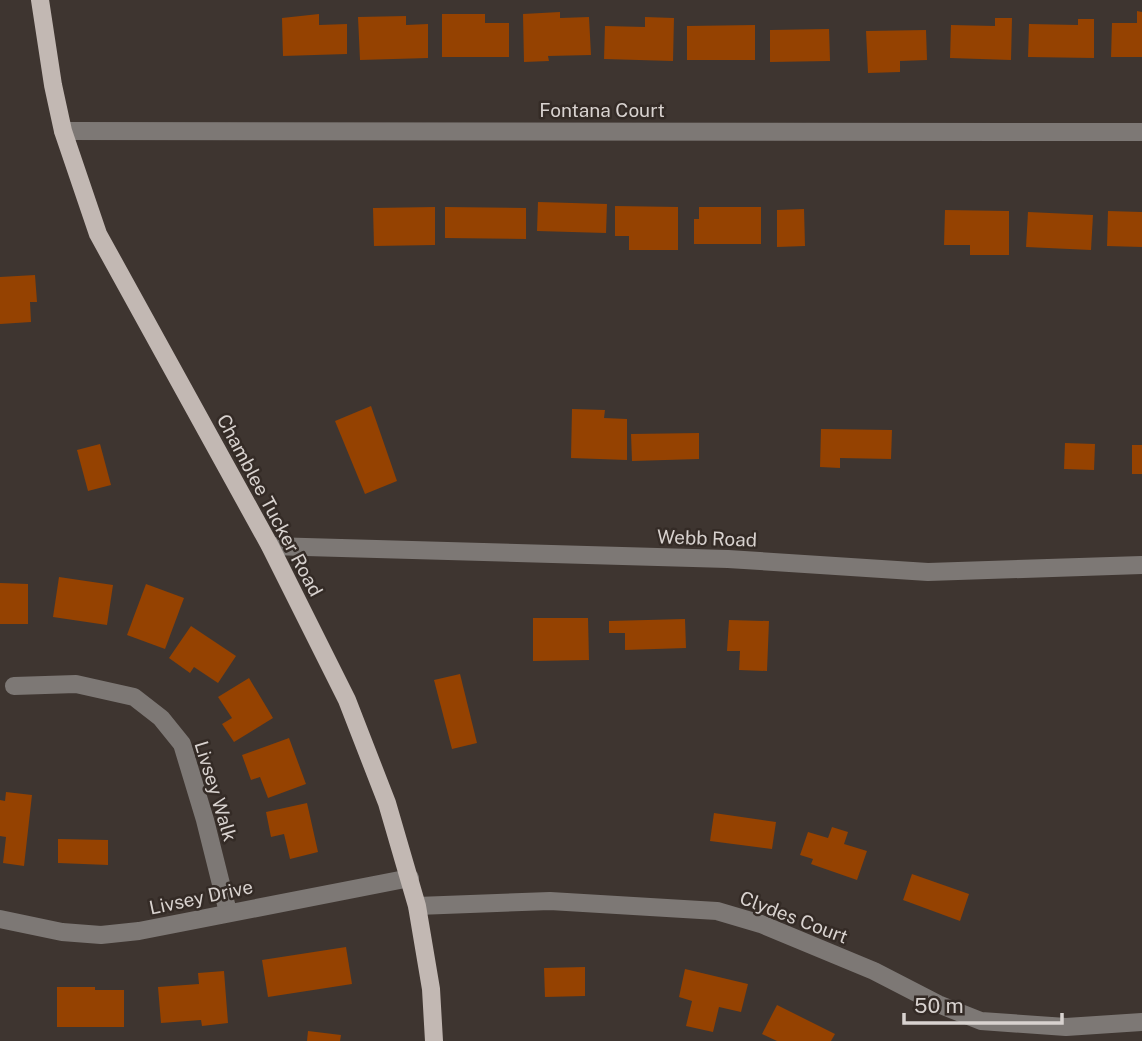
<svg xmlns="http://www.w3.org/2000/svg" width="1142" height="1041" font-family="'Public Sans',sans-serif">
<style>
.building{fill:#954201}
.lines{fill:none;stroke-linecap:round;stroke-linejoin:round}
.minor{stroke:#7d7875;stroke-width:18}
.major{stroke:#c2b8b3;stroke-width:18}
.labels{text-anchor:middle;dominant-baseline:central;stroke-width:5;stroke-linejoin:round;paint-order:stroke}
.street-label{font-size:19px;fill:#d8d2cf;stroke:#342b26}
</style>
<rect width="100%" height="100%" fill="#3e3530"/>
<g class="building">
<path d="M1137,11L1142,12V57H1111L1112,23H1137Z"/>
<path d="M560,12V18L589,17L591,55L548,56L549,61L524,62L523,14Z"/>
<path d="M319,14V25L347,24V54L283,56L282,18Z"/>
<path d="M442,14H485V23H509V57H442Z"/>
<path d="M406,16V25L428,24V58L360,60L358,17Z"/>
<path d="M645,17L674,18L673,61L604,59L605,26L645,27Z"/>
<path d="M995,18H1012L1011,60L950,58L951,25L995,26Z"/>
<path d="M1078,19H1094V58L1028,57L1029,24L1078,25Z"/>
<path d="M755,25V60H687V26Z"/>
<path d="M829,29L830,61L770,62V30Z"/>
<path d="M926,30L927,60L900,61V72L868,73L866,31Z"/>
<path d="M538,202L607,204L606,233L537,231Z"/>
<path d="M615,206L678,207V250H629V236H615Z"/>
<path d="M435,207V245L374,246L373,208Z"/>
<path d="M445,207L526,208V239L445,238Z"/>
<path d="M699,207H761V244H694V219H699Z"/>
<path d="M804,209L805,246L777,247V210Z"/>
<path d="M945,210L1009,211V255H970V245H944Z"/>
<path d="M1108,211L1142,212V247L1107,246Z"/>
<path d="M1028,212L1093,215L1091,250L1026,247Z"/>
<path d="M35,275L37,302H30L31,322L0,324V277Z"/>
<path d="M371,406L397,481L365,494L335,421Z"/>
<path d="M572,409L605,410L604,418L627,419V460L571,458Z"/>
<path d="M821,429L892,430L891,459L840,458V468L820,467Z"/>
<path d="M699,433V459L632,461L631,434Z"/>
<path d="M1065,443L1095,444L1094,470L1064,469Z"/>
<path d="M100,444L111,485L88,491L77,450Z"/>
<rect x="1132" y="445" width="10" height="29"/>
<path d="M59,577L113,585L107,625L53,617Z"/>
<path d="M0,583L28,584V624H0Z"/>
<path d="M146,584L184,598L165,649L127,635Z"/>
<path d="M533,618H588L589,660L533,661Z"/>
<path d="M685,619L686,648L625,650V633H609V621Z"/>
<path d="M729,620L769,621L767,671L739,670L740,651H727Z"/>
<path d="M191,626L236,656L218,683L194,667L190,673L169,658Z"/>
<path d="M460,674L477,743L452,749L434,680Z"/>
<path d="M249,678L273,718L234,742L222,724L232,718L218,697Z"/>
<path d="M289,738L306,784L268,798L260,777L251,780L242,755Z"/>
<path d="M6,792L32,795L24,866L3,863L6,837L0,836V800L5,801Z"/>
<path d="M307,803L318,852L290,859L284,834L271,837L266,812Z"/>
<path d="M714,813L776,822L772,849L710,841Z"/>
<path d="M832,827L848,832L844,844L867,851L857,880L811,864L813,859L800,855L808,832L828,838Z"/>
<path d="M58,839L108,840V865L58,863Z"/>
<path d="M912,874L969,894L960,921L903,900Z"/>
<path d="M346,947L352,984L268,997L262,960Z"/>
<path d="M585,967V996L545,997L544,968Z"/>
<path d="M685,969L748,984L741,1012L719,1007L713,1032L686,1026L692,1001L679,997Z"/>
<path d="M224,971L228,1023L202,1026L201,1020L161,1023L158,987L199,984L198,973Z"/>
<path d="M57,987H95V990H124V1027H57Z"/>
<path d="M777,1005L835,1034L831,1041H777L762,1034Z"/>
<path d="M308,1031L341,1035L340,1041H307Z"/>
</g>
<g class="lines">
<g class="minor">
<path d="M63,131L1142,132"/>
<path d="M270,546L728,559L928,572L1142,565"/>
<path d="M14,686L76,684L134,697L161,718L182,744L205,820L228,912"/>
<path d="M417,906L550,901L717,911L761,924L874,971L938,1004L981,1021L1066,1027L1142,1022"/>
<path d="M0,919L62,932L101,935L139,931L410,878"/>
</g>
<path class="major" d="M40,0L53,85L63,131L98,234L270,546L347,700L387,803L417,906L431,989L434,1041"/>
</g>
<g class="labels">
<g class="street-label">
<text x="602" y="110">Fontana Court</text>
<text transform="translate(270 505) rotate(62)">Chamblee Tucker Road</text>
<text transform="translate(707 538) rotate(2)">Webb Road</text>
<text transform="translate(216 791) rotate(73)">Livsey Walk</text>
<text transform="translate(201 897) rotate(-12)">Livsey Drive</text>
<text transform="translate(794 917) rotate(21)">Clydes Court</text>
</g>
</g>
<path d="M904 1013v10h158v-10" fill="none" stroke="#d8d2cf" stroke-width="3.5"/>
<text x="914" y="1013" font-size="21" fill="#d8d2cf" stroke="#342b26" stroke-width="5" paint-order="stroke">50 m</text>
</svg>
